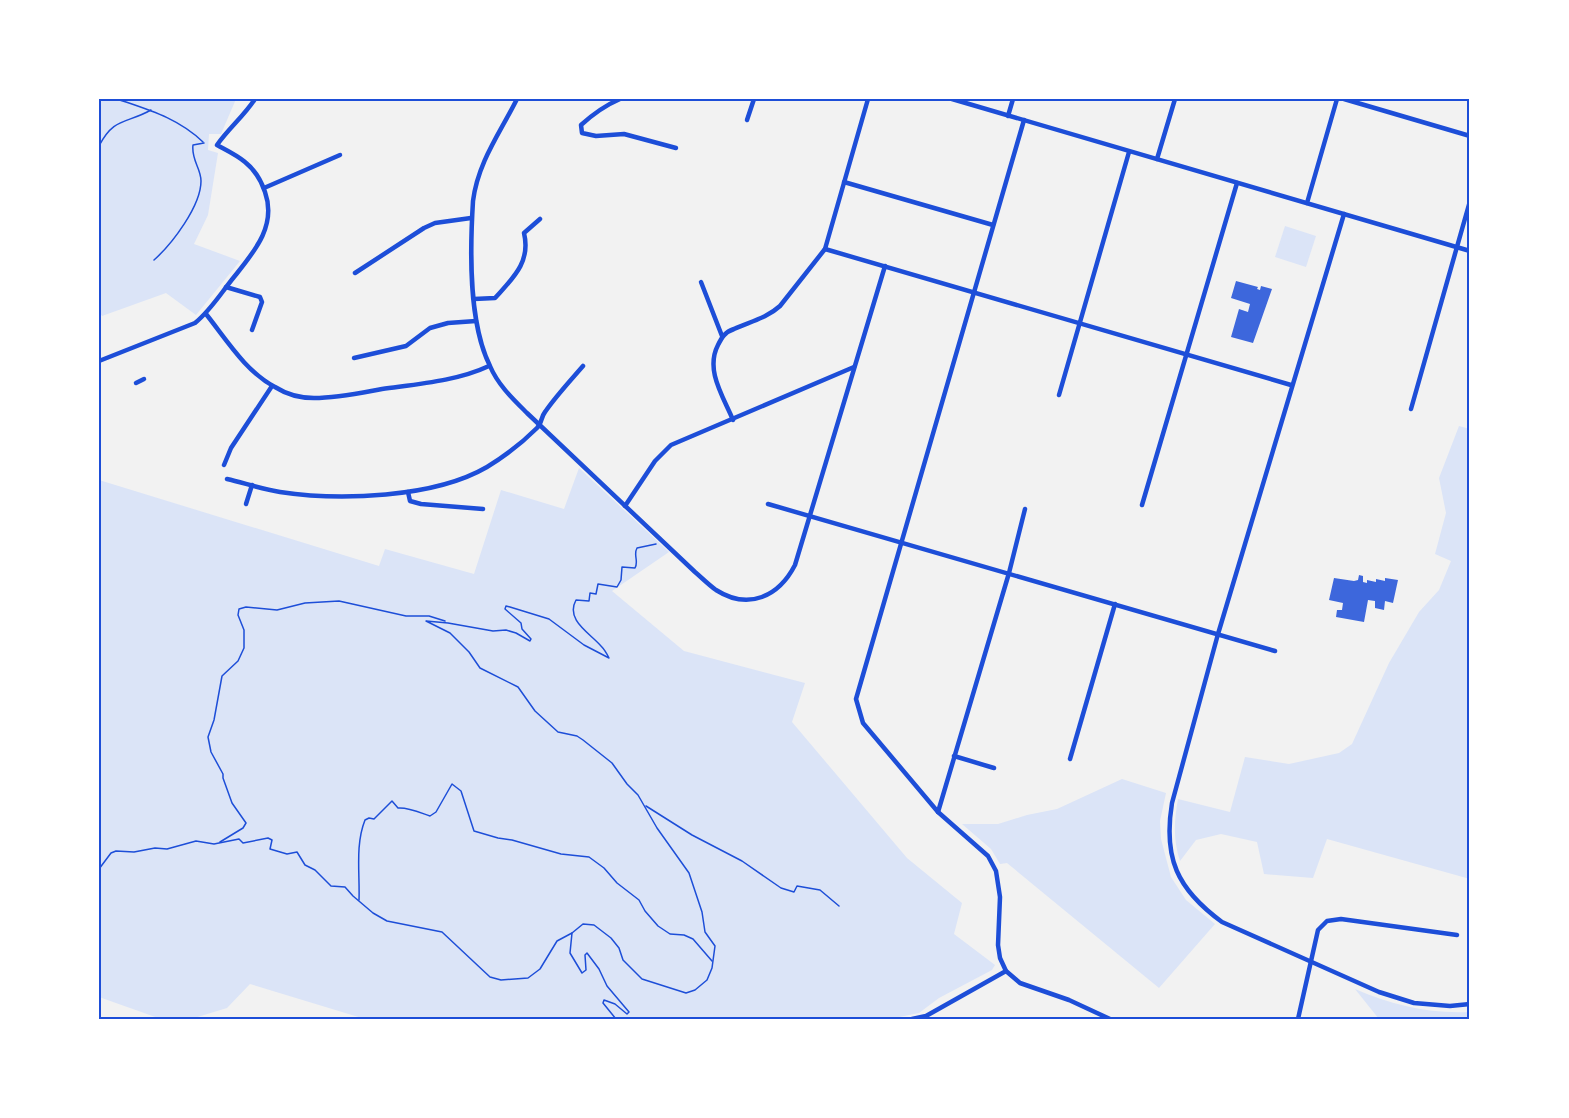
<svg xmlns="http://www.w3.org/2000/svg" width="1569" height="1118" font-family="Lato,sans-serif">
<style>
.green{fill:#dbe4f7}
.building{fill:#3d67dc}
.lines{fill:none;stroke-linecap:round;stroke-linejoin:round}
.path{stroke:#1d4ed8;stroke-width:1.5}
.minor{stroke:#1d4ed8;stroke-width:4.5}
.neatline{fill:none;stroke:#1d4ed8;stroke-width:2}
</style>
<rect width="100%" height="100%" fill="#f2f2f2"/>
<g class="green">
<path d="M99,99H236L221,134H209L208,150L218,153L208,215L194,244L240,261L196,315L166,293L102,316L99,312Z"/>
<path d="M1285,226L1316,236L1306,267L1275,257Z"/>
<path d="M1459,426L1470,429V879L1327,839L1313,878L1264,874L1257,842L1221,834L1196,840L1180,861C1173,840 1174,821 1178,799L1230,812L1245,757L1289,764L1339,753L1352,744L1389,663L1419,612L1439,590L1451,561L1435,554L1446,513L1439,478Z"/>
<path d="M579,468L669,552L612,591L684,651L805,683L792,722L907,858L962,903L954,934L995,965L992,970L939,998L919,1013L889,1019H365L250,984L227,1008L191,1019H161L99,997V480L379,566L385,549L474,574L501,490L564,509Z"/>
<path d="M1122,779L1166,793L1160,821L1161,839L1171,877L1186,900L1215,924L1159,988L1007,863L1000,864L991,849L962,824H998L1027,815L1057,809Z"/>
<path d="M1355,989C1392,1005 1429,1014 1470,1012V1019H1379Z"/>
</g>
<g class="building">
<path d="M1236,281L1258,287L1257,289L1260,290L1261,286L1272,289L1253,343L1231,337L1239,309L1248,312L1250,304L1231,298Z"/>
<path d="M1359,575L1363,576V582L1367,583V580L1376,582V579L1385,581V578L1398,580L1393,603L1385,601L1384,610L1375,608V601L1368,600L1364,622L1336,617L1337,610H1342L1343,603L1329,600L1334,578L1354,581L1358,580Z"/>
</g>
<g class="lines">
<g class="path">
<path d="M117,99C149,110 178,118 203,142"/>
<path d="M99,146C114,117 126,124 151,110"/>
<path d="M154,260C172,244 201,206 201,181C201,168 191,160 193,145L204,143"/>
<path d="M646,806L692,835L742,861L781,888L794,892L797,886L820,890L839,906"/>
<path d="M220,842L243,828L246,823L232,803L223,778V774L211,752L208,737L214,720L222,676L238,661L244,648V630L238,615L239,609L246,607L277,610L305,603L339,601L406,616H429L445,621"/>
<path d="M99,869L111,853L116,851L134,852L155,848L167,849L196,841L214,844L239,839L243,843L268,838L272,840L270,849L287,854L297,852L305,865L315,870L331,886L345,887L353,896L373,913L387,921L442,932L490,977L501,980L528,978L540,969L557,941L572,933L570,953L582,973L586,970L585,955L587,953L599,969L607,986L629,1012L627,1014L615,1004L604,1000L603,1003L616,1019"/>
<path d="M359,900C360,874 355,845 365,820L369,818L374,819L392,801L398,808C408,807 421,813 430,816L436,812L452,784L461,791L474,831L498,838L512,840L561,854L589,857L604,868L617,883L639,900L645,911L658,926L670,934L684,935L693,939L712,961"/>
<path d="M572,933L583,924L594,925L611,938L619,948L623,960L642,979L686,993L695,990L707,980L712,968L715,946L705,932L702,912L689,873L657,828L638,795L627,784L612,763L583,740L577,736L558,732L535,711L518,687L480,668L469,652L450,633L426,621L448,623L493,631L506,630L516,633L530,641L531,639L522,629L521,623L505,609L506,606L510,607L549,619L584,645L609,658C607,654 605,650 601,646C590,633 565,620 576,600L589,601L590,593L596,594L598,584L617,587L621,580L622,567L635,568C639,561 633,555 637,548L656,544"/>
</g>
<g class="minor">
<path d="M517,99C500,133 478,162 473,201C470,249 468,322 490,366C498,385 513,399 527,413L695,572C702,578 709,585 716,590C749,611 779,596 795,565L885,266"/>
<path d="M620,99C606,105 592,115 581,125L582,133L596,136L624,134L676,148"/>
<path d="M952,99L1470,251"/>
<path d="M1344,99L1470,136"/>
<path d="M1008,116L1013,99"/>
<path d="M747,120L754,99"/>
<path d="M1024,120L856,699L863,723L938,812L988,856L996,871L1000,897L998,945L1000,958L1006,971L1020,983L1069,1000L1110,1019"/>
<path d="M1157,159L1175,99"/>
<path d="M844,182L993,225"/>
<path d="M264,188L340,155"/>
<path d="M1307,203L1337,99"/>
<path d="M1344,214L1218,634L1172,803C1163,858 1177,889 1222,922L1379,992L1414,1003L1450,1006L1470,1004"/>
<path d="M825,249L1291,385"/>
<path d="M355,273L424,228L435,223L471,218"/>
<path d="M701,282L722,336"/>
<path d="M226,287L260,297L262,302L252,330"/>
<path d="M474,299L495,298C513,278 531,262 524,233L540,219"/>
<path d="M206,314C226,339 246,372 275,387C286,394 301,398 314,398C337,398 360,393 382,389C418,384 457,381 489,366"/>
<path d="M354,358L406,346L430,328L448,323L476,321"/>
<path d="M99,361L195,323C211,310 221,293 234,277C254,252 277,226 265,192C261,180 255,170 245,162C237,155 226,150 217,145C229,128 244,116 255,99"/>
<path d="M136,383L144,379"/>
<path d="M1059,395L1129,152"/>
<path d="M1411,409L1470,201"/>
<path d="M733,420C723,396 705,370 718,345C722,337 725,332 734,329C749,322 767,318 780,306L825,249L868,99"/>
<path d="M224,465L231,448L272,386"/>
<path d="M227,479C244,483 262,489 280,492C339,501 434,498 487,467C505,456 522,443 537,428C542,423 541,417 545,412C556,396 570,381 583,366"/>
<path d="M408,492L410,501L421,504L483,509"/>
<path d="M246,504L252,485"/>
<path d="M768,504L1275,651"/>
<path d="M1142,505L1237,183"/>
<path d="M625,506L655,461L671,445L854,367"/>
<path d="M954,756L994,768"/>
<path d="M1070,759L1115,604"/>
<path d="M938,812L1009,573L1025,509"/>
<path d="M912,1019L926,1016L1006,971"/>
<path d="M1298,1019L1318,930L1327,921L1341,919L1457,935"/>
</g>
</g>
<rect width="1569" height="1118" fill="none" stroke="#ffffff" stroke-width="201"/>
<rect x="100" y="100" width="1368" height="918" class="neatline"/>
</svg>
